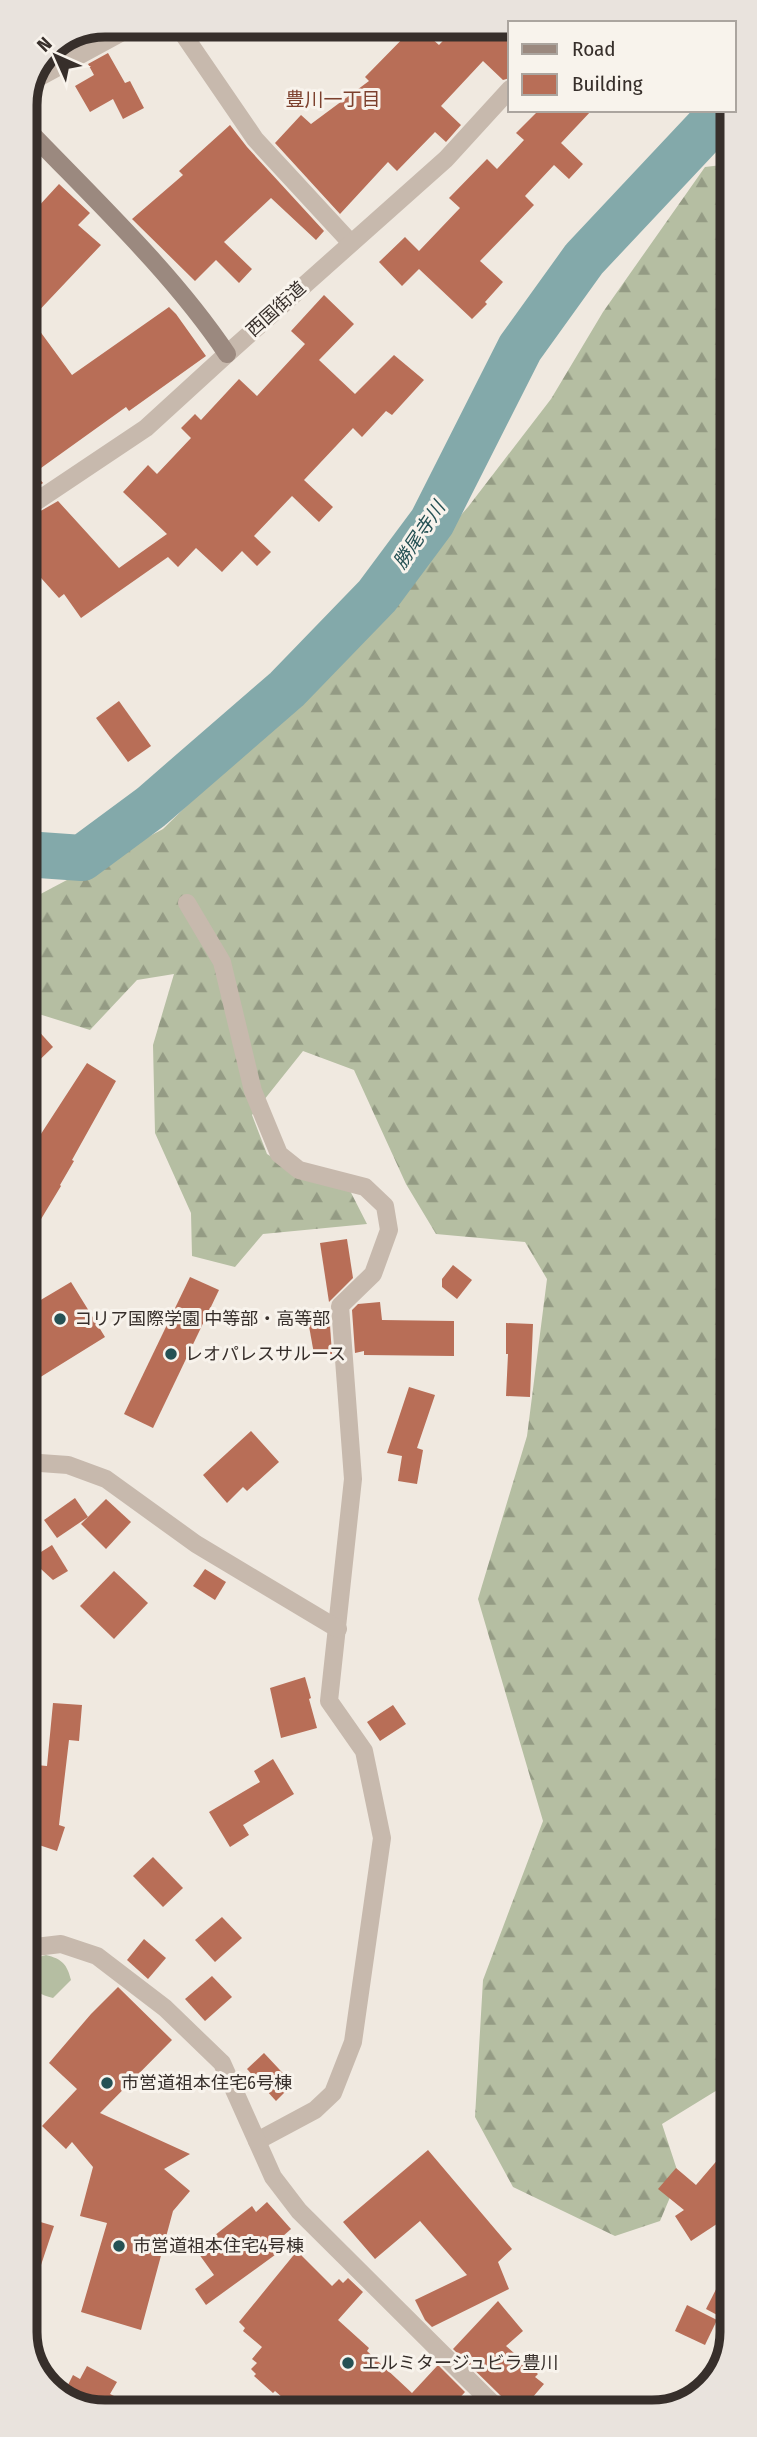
<svg xmlns="http://www.w3.org/2000/svg" width="757" height="2437" font-family="'Fira Sans Condensed','Noto Sans JP',sans-serif">
<style>
.grass{fill:#b5bea2}
.forest{fill:url(#forest-firs)}
.lines{fill:none;stroke-linecap:round;stroke-linejoin:round}
.river{stroke:#83a9aa;stroke-width:46}
.building{fill:#b86e57}
.street{stroke:#c7b9ad;stroke-width:18}
.secondary{stroke:#9b897f;stroke-width:18}
.poi-dot{fill:#255154;stroke:#f8f3ec;stroke-width:2.5}
.labels{text-anchor:middle;dominant-baseline:central;stroke-width:6;stroke-linejoin:round;paint-order:stroke}
.street-label{font-size:18px;fill:#372f2b;stroke:#f8f3ec}
.poi-label{font-size:18px;fill:#372f2b;stroke:#f8f3ec;text-anchor:start}
.neighbourhood-label{font-size:19px;fill:#7c402d;stroke:#f8f3ec}
.water-label{font-size:19px;font-style:italic;fill:#255154;stroke:#f8f3ec}
.rim{fill:none;stroke:#372f2b;stroke-width:9}
</style>
<defs>
<pattern id="forest-firs" width="22" height="20" patternUnits="userSpaceOnUse" patternTransform="scale(1.75)"><rect width="22" height="20" fill="#b5bea2"/><path d="M5 1l3.5 6h-7zM16 11l3.5 6h-7z" fill="#949b84"/></pattern>
</defs>
<rect width="100%" height="100%" fill="#f0e9e0"/>
<path class="grass" d="M46,1955C62,1959 67,1964 71,1980L53,1998C28,1991 28,1985 27,1960Z"/>
<path class="forest" d="M730,164L732,2081L662,2124L679,2176L660,2221L615,2236L513,2187L475,2117L483,1980L543,1821L478,1599L527,1436L547,1279L525,1242L436,1234L406,1184L354,1070L303,1051L252,1115L267,1154L299,1174L341,1173L367,1224L263,1234L235,1267L192,1256L191,1213L155,1133L153,1045L174,974L137,980L90,1030L26,1010V911L33,898L163,829L318,677L468,507L551,399L603,312L705,167Z"/>
<g class="lines">
<path class="river" d="M25,854L82,858L151,807L287,689L377,596L432,522L520,348L584,259L724,110"/>
</g>
<g class="building">
<path d="M416,25L439,45L458,25H510V78L503,80L483,61L441,106L461,125L446,142L435,132L397,171L388,162L340,214L275,143L301,115L311,124L369,81L365,77Z"/>
<path d="M108,53L125,83L130,81L144,108L123,119L113,99L90,112L75,86L94,75L88,64Z"/>
<path d="M539,110H592L561,143L583,164L569,179L554,165L525,196L534,205L480,261L503,282L485,302L487,304L472,319L419,269L402,286L379,262L405,237L419,251L460,208L449,198L487,159L497,169L524,140L516,133Z"/>
<path d="M230,125L247,147L324,231L316,240L271,198L224,242L252,269L239,283L216,260L195,281L132,219L183,175L179,171Z"/>
<path d="M59,184L90,213L78,225L101,245L31,319L72,375L169,307L176,314L206,356L129,411L126,407L34,473L43,483L25,495V221Z"/>
<path d="M324,295L354,324L319,360L355,394L394,355L424,380L392,415L386,411L362,437L353,428L304,480L333,507L319,522L292,496L254,536L271,552L257,566L242,551L222,572L196,548L178,567L168,557L81,618L64,594L59,598L25,560V520L58,501L119,568L167,534L123,492L148,465L157,474L191,438L181,428L195,414L201,420L239,379L257,396L305,344L291,331Z"/>
<path d="M119,701L151,746L128,762L96,718Z"/>
<path d="M26,1017L53,1047L26,1073Z"/>
<path d="M87,1063L116,1081L72,1160L74,1161L60,1185L61,1186L26,1244V1157Z"/>
<path d="M347,1239L353,1278L329,1302L320,1243Z"/>
<path d="M453,1265L472,1280L457,1299L442,1287V1279Z"/>
<path d="M190,1277L219,1290L153,1428L124,1414Z"/>
<path d="M26,1281L39,1301L71,1282L105,1337L26,1386Z"/>
<path d="M380,1302L382,1320L454,1321V1356L364,1355V1351L355,1353L352,1310L358,1304Z"/>
<path d="M329,1311L332,1354H314L307,1315Z"/>
<path d="M506,1323L533,1324L530,1397L506,1396L508,1354H506Z"/>
<path d="M409,1387L435,1395L417,1448L423,1450L417,1484L398,1481L402,1456L387,1453Z"/>
<path d="M251,1431L279,1462L247,1491L243,1487L227,1503L203,1475Z"/>
<path d="M75,1498L88,1517L57,1538L44,1520Z"/>
<path d="M106,1499L131,1522L106,1549L81,1524Z"/>
<path d="M52,1545L68,1571L53,1580L30,1559Z"/>
<path d="M205,1569L226,1582L215,1600L193,1586Z"/>
<path d="M114,1571L148,1603L114,1639L80,1606Z"/>
<path d="M305,1677L311,1698L309,1699L317,1728L281,1738L270,1688Z"/>
<path d="M53,1703L82,1705L79,1741L69,1740L59,1825L65,1827L57,1851L27,1841V1800H31L36,1765L47,1766Z"/>
<path d="M393,1705L406,1724L380,1741L367,1722Z"/>
<path d="M273,1759L294,1794L243,1825L249,1835L230,1847L209,1812L260,1782L254,1771Z"/>
<path d="M153,1857L183,1888L163,1907L133,1876Z"/>
<path d="M222,1917L242,1938L215,1962L195,1940Z"/>
<path d="M144,1939L166,1958L148,1979L127,1960Z"/>
<path d="M212,1976L232,1997L205,2021L185,1999Z"/>
<path d="M118,1987L172,2040L100,2113L190,2154L164,2169L190,2191L173,2211L141,2330L81,2312L107,2223L80,2216L93,2167L72,2142L66,2149L42,2126L77,2089L49,2063L91,2014Z"/>
<path d="M264,2053L293,2084L276,2101L247,2069Z"/>
<path d="M732,2143V2214L691,2241L675,2216L684,2210L658,2189L676,2168L696,2185Z"/>
<path d="M428,2150L512,2249L498,2262L509,2289L432,2327L425,2320L415,2300L467,2275L420,2221L375,2259L343,2222Z"/>
<path d="M267,2202L291,2229L282,2237L290,2244L206,2305L195,2289L214,2275L196,2250L252,2206L256,2212Z"/>
<path d="M27,2218L54,2226L31,2295L27,2294Z"/>
<path d="M297,2251L332,2286L339,2279L343,2283L348,2278L363,2292L338,2320L369,2348L367,2351L412,2393L438,2365L465,2392L454,2404L449,2399L438,2411H298L275,2391L273,2393L254,2376L256,2374L251,2369L257,2363L252,2359L262,2347L243,2331L245,2328L239,2322Z"/>
<path d="M732,2258V2323L706,2309Z"/>
<path d="M498,2301L523,2331L506,2346L538,2374L535,2377L544,2384L521,2411H518L500,2395L453,2349Z"/>
<path d="M687,2305L717,2320L705,2345L675,2331Z"/>
<path d="M87,2366L117,2382L110,2394L114,2396L106,2412H99L62,2397L73,2375L80,2379Z"/>
</g>
<g class="lines">
<g class="street">
<path d="M177,25L255,139L351,243"/>
<path d="M34,80L135,25"/>
<path d="M25,509L146,428L227,354L446,159L510,89"/>
<path d="M187,903L222,962L253,1091L279,1154L299,1170L365,1187L385,1206L389,1230L373,1274L340,1306L353,1479L329,1701L364,1751L382,1838L353,2042L333,2093L315,2110L257,2141"/>
<path d="M26,1462L68,1465L106,1479L196,1544L338,1629"/>
<path d="M27,1948L61,1944L97,1956L165,2008L222,2063L273,2177L299,2211L500,2411"/>
</g>
<path class="secondary" d="M25,127C92,197 173,273 227,354"/>
</g>
<g class="poi-dot">
<circle cx="60" cy="1319" r="7"/>
<circle cx="171" cy="1354" r="7"/>
<circle cx="107" cy="2083" r="7"/>
<circle cx="119" cy="2246" r="7"/>
<circle cx="348" cy="2363" r="7"/>
</g>
<g class="labels">
<g class="street-label">
<text transform="translate(276 309) rotate(-42)">西国街道</text>
</g>
<g class="poi-label">
<text x="74" y="1319">コリア国際学園 中等部・高等部</text>
<text x="185" y="1354">レオパレスサルース</text>
<text x="121" y="2083">市営道祖本住宅6号棟</text>
<text x="133" y="2246">市営道祖本住宅4号棟</text>
<text x="362" y="2363">エルミタージュビラ豊川</text>
</g>
<g class="neighbourhood-label">
<text x="333" y="99">豊川一丁目</text>
</g>
<g class="water-label">
<text transform="translate(419 535) rotate(-56)">勝尾寺川</text>
</g>
</g>
<path d="M0 0H757V2437H0ZM105 37H652A68 68 0 0 1 720 105V2332A68 68 0 0 1 652 2400H105A68 68 0 0 1 37 2332V105A68 68 0 0 1 105 37Z" fill="#e9e3dd" fill-rule="evenodd"/>
<path class="rim" d="M105 37H652A68 68 0 0 1 720 105V2332A68 68 0 0 1 652 2400H105A68 68 0 0 1 37 2332V105A68 68 0 0 1 105 37Z"/>
<rect x="508" y="21" width="228" height="91" fill="#f8f3ec" stroke="#aba59f" stroke-width="2"/>
<rect x="522" y="44" width="35" height="10" fill="#9b897f" stroke="#aba59f" stroke-width="2"/>
<text x="572" y="56" font-size="21" fill="#372f2b">Road</text>
<rect x="522" y="74" width="35" height="21" fill="#b86e57" stroke="#aba59f" stroke-width="2"/>
<text x="572" y="91" font-size="21" fill="#372f2b">Building</text>
<g transform="translate(56 56) rotate(315)" stroke="#f8f3ec" stroke-width="5" paint-order="stroke">
<path d="M0-5L12 26L0 18L-12 26Z" fill="#372f2b"/>
<text y="-10" font-size="19" font-weight="bold" text-anchor="middle" fill="#372f2b">N</text>
</g>
</svg>
